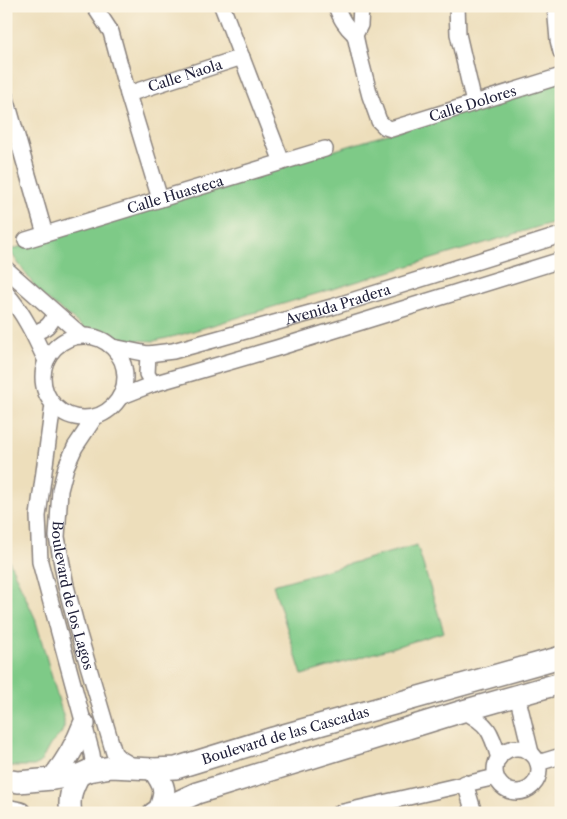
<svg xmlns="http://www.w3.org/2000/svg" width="567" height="819" font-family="'Libre Caslon Text',serif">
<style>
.green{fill:#7eca87;stroke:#507661}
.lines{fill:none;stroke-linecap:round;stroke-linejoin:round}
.minor-casing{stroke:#88807b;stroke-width:18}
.secondary-casing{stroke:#88807b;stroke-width:24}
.minor{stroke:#fff;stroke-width:15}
.secondary{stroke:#fff;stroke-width:21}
.labels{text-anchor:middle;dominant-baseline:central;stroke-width:4.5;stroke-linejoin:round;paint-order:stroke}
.street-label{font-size:14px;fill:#22223b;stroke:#fcf5e5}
</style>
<rect width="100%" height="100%" fill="#fcf5e5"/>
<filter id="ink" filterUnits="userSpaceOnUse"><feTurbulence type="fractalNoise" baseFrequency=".02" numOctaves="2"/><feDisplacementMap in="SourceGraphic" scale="10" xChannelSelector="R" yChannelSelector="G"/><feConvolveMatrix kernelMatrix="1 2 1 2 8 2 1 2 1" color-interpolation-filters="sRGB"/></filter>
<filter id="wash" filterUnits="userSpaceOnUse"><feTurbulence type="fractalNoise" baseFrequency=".0096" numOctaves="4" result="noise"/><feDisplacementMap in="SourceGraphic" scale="20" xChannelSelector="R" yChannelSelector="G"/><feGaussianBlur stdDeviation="1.12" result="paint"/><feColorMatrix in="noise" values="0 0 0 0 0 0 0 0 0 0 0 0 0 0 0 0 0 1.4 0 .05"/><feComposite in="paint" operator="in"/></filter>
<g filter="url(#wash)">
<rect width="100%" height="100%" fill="#eddebb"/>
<g class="green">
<path d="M561,81V220L180,335L154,341L130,340L108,337L84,328L40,294L9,250Z"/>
<path d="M417,545L444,632L302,675L273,585Z"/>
<path d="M6,554L35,618L64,719V727L61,734L50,745L40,763L34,766H6Z"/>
</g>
</g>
<g filter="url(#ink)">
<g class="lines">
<defs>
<g id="minor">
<path d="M94,6L111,32L128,94L160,199"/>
<path d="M222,6L282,162"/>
<path d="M336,6C341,19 345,26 355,35"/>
<path id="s1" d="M361,6L360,25L355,35L360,58L370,96L379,121L385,127L391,129L561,76"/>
<path d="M457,6L458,34L474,103"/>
<path d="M555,6L558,40L561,52"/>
<path id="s2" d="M128,94L242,57"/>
<path d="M6,98L45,234"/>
<path id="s3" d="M26,240L325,149"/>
<path d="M6,269L81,335"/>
<path d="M6,293C24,313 35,337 46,361"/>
<path d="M33,333C46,329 51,325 55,313"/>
<circle cx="84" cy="377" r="41"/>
<path id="s4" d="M113,347L148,354L173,351L332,307L561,235"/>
<path d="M148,354L147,374L153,384"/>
<path d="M120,397L153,384L277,348L561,260"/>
<path d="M53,405L38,516L40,562L92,754L93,761L88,771"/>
<path id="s5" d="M95,417L75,447L66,467L60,490L57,537L66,586L77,628L114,753L119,758L134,767"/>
<path d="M517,695L531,753"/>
<path d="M463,711C489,724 491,732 499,758"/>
<circle cx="517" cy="770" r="22"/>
<path d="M538,763L561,756"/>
<path d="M465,783L474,813"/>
<path d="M339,813L496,777"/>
</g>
<g id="secondary">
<path d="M153,769C165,786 167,791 159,810"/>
<path d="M52,779C66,762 76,745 84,724"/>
<path id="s6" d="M6,780L18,782L52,779L79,775L88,771L111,767L153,769L176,768L273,738L561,657"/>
<path d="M6,810L20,813"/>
<path d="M71,813C68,798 72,788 79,775"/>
<path d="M154,813L197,793L463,711L561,683"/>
</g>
</defs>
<use href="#minor" class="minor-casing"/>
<use href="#secondary" class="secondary-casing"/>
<use href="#minor" class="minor"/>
<use href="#secondary" class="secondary"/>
</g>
</g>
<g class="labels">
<g class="street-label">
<text stroke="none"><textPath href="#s2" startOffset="60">Calle Naola</textPath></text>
<text stroke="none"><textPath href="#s1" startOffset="220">Calle Dolores</textPath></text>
<text stroke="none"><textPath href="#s3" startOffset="156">Calle Huasteca</textPath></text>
<text stroke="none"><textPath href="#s4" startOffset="232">Avenida Pradera</textPath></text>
<text stroke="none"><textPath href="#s5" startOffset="189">Boulevard de los Lagos</textPath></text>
<text stroke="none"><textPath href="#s6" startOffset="286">Boulevard de las Cascadas</textPath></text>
</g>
</g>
<rect width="567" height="819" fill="none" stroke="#fcf5e5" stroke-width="25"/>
</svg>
